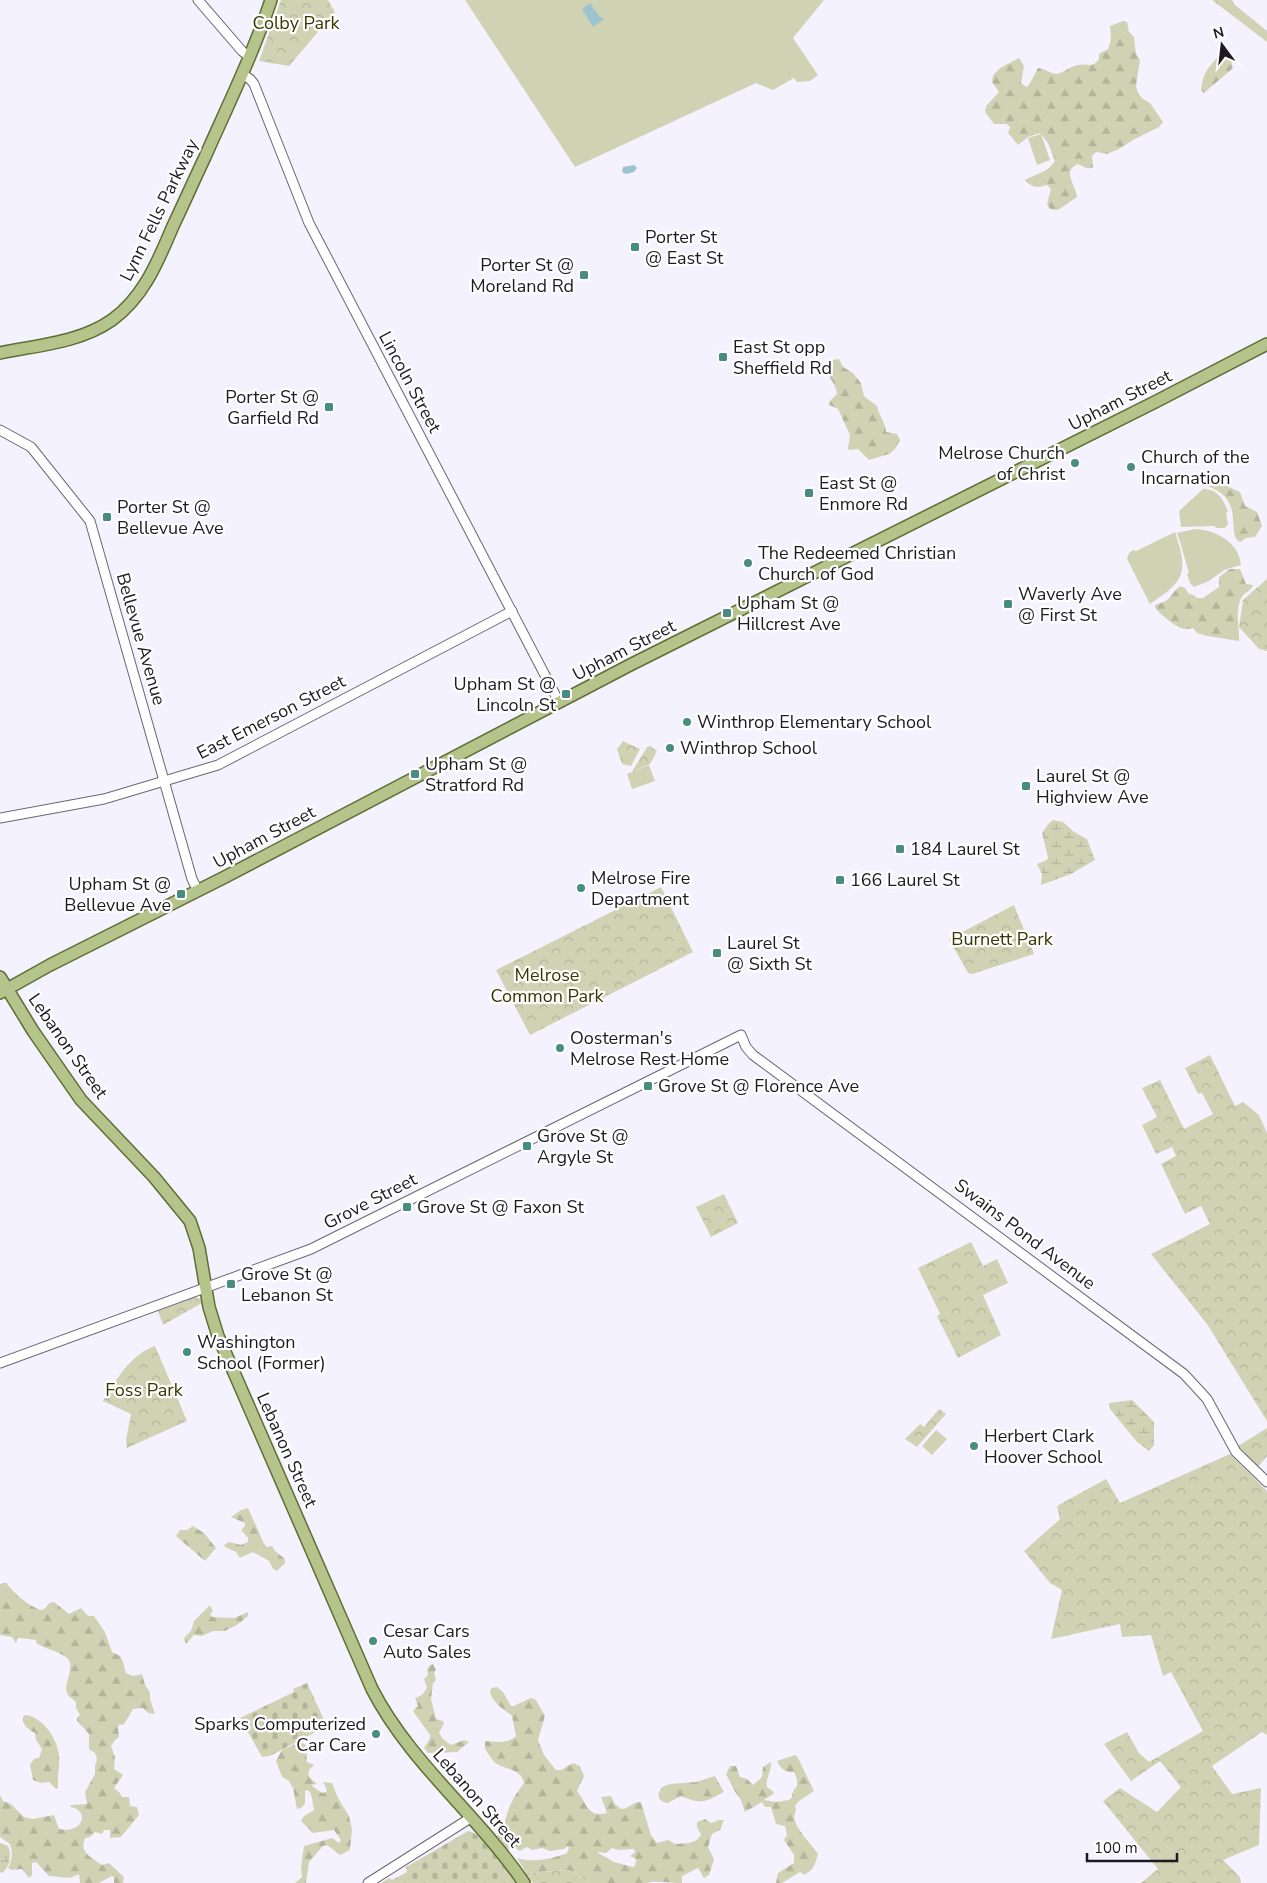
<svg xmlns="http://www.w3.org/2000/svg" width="1267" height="1883" font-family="'Nunito Sans',sans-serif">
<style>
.green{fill:#d0d3b3}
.forest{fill:url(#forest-firs);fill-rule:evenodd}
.wetland{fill:url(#wetland-marsh)}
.cemetery{fill:url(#cemetery-stones)}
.park{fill:url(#park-crowns)}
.water{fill:#9dc4cf}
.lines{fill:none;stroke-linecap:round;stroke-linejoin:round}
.minor-casing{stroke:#6a6673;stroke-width:11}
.major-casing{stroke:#5f6f33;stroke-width:14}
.minor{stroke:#fff;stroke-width:9}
.major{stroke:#b4c48b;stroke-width:11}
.poi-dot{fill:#498d81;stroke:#fff;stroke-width:2}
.labels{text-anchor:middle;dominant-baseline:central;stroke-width:4.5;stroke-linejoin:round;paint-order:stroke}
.park-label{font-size:18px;fill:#353800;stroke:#fff}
.street-label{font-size:18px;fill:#1d1b21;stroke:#fff}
.poi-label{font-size:18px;fill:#1d1b21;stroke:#fff;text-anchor:start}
</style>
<defs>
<pattern id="forest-firs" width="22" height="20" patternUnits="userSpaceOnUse" patternTransform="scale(1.25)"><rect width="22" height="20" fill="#d0d3b3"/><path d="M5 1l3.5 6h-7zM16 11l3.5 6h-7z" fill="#b2b59a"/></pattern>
<pattern id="wetland-marsh" width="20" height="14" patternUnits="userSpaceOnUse" patternTransform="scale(1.25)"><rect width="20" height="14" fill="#d0d3b3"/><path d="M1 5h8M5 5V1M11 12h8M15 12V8" fill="none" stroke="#b2b59a"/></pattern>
<pattern id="cemetery-stones" width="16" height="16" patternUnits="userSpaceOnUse" patternTransform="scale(1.25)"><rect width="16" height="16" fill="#d0d3b3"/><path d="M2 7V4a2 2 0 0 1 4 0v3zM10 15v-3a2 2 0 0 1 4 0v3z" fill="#b2b59a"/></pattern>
<pattern id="park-crowns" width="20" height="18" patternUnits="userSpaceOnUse" patternTransform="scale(1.25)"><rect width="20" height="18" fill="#d0d3b3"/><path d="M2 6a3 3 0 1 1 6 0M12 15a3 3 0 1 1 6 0" fill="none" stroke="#b2b59a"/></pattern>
</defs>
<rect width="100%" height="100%" fill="#f5f2ff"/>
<g class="green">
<path d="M465,0H824L793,38L818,75L810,81L797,82L794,78L773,90L756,83L575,167Z"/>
<path d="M1041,134L1050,160L1037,165L1028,138Z"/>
<path d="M1203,489C1218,489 1224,500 1228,512L1226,513L1228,524L1225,528H1216L1215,526L1181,527L1179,511Z"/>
<path d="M1195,529C1216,530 1239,542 1241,565L1224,570L1209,581L1194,587L1190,583L1187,574L1189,573C1185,560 1182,547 1177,533Z"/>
<path d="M1175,532C1189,574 1184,581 1150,604L1127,559L1129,553L1133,550L1136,551Z"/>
<path d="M649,765L655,781L632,789L627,774Z"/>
<path d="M936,1430L947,1439L932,1455L922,1446Z"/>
</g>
<g class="forest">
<path d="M1212,0H1232L1235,5L1267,31V42Z"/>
<path d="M1123,21L1127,22L1129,32L1134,37L1136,54L1140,60L1136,86L1138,93L1142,98L1150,103L1163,122L1159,127L1133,140L1119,149L1107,154L1096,152L1092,156L1093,167C1088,170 1084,167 1078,164C1061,171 1076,185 1077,197L1058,210L1050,209L1047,204L1051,189L1047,185C1037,188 1032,188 1025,180C1037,173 1046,174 1055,161L1048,143L1040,133L1028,137L1018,145L1008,133L1010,127L1007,124H994L985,112L986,106L999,92L992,82L993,75L1000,68L1019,58L1024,66L1021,83L1026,87L1029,85L1038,68C1045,68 1050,74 1057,74C1064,73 1070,66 1078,65C1088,63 1092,69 1099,59V54L1108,49C1112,40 1111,35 1110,26Z"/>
<path d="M1220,55H1222L1231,60L1233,68L1204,93L1201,90C1202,74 1209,66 1220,55Z"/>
<path d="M839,359L843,367L853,373L861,383L864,396L877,406C879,416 886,423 886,432L897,434L900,440L895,449L889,454L869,460L858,449L849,450L848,449L850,435L838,409L829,405V402L837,394C835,381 827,377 825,366L832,360Z"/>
<path d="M1211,479L1240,492L1245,506L1257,512L1262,526L1255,537L1246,538L1240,542C1225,535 1247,499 1207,486V480Z"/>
<path d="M1230,569H1240L1246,584L1253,585C1251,591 1245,592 1242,597C1234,609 1240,628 1239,641L1207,636L1197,633L1193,628C1188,629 1185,630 1181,628C1175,626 1158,613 1155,607V605C1173,600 1169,595 1180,586L1185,588L1189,594L1194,595L1197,598H1203L1219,587V577Z"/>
<path d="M248,1508L265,1546L268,1547L272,1546L275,1551L285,1559V1563L277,1571L273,1569L269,1561L253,1552L240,1558L236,1552L225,1547L224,1545L229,1542L241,1545L248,1542V1538L241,1530L245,1526V1523L231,1517L241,1510Z"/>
<path d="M193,1526L204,1533L216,1548L205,1561L176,1536L180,1530H187Z"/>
<path d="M6,1583L18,1596L30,1605L40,1610C47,1610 47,1602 54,1602L69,1614L81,1608L88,1616H94L105,1632L112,1652L120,1656L123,1662L126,1673L133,1676L142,1674L145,1685L150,1692V1699L155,1714L148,1713L143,1708L133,1709L124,1724L119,1725L118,1727L119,1737L115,1740L111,1746L115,1757L114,1769L123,1775L114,1788L120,1793L122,1797H129L130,1806L137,1807L139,1815L121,1837L110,1838V1830H104L102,1834L95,1832L90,1837L85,1838C79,1853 91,1857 102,1865L109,1863L124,1877L123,1883H114V1877L112,1876L99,1883H80L79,1874L70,1878L49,1876L36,1862L32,1863V1875L29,1878L22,1869L12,1870L8,1868C12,1861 13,1852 10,1844L0,1837V1795L3,1801L11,1804L24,1817L33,1819L54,1815L59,1829C85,1834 89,1809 70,1807L71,1805L87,1804L85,1792L95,1774V1766L97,1759L95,1753L89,1749V1734L77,1721V1718L80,1715L76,1708V1703C74,1699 71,1699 68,1695C61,1684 78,1666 66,1657C57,1651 47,1649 37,1644L36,1640L20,1638H18L16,1643L12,1637L0,1635V1584Z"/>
<path d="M210,1605L213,1611L210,1614L212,1617L234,1618L248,1612V1616L237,1625L225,1631H213L202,1636L194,1635L186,1644L184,1638L191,1631L194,1621Z"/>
<path d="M433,1664L436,1670L434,1672L436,1680L433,1683L431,1699L436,1719L443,1721L444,1723L439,1733L443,1739L451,1745L464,1740L469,1742L457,1752L428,1753L424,1748L430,1738V1735L413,1711L418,1706L415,1698L422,1695L427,1688L424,1679L428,1675L427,1669L430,1665Z"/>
<path d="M497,1687L503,1692L511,1706H514L526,1700L531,1698L536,1700L545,1716L538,1740L544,1755L556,1770H561L573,1763L580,1766L584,1776L577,1791C587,1803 587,1818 607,1813L601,1797L611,1796L615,1804L621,1809C629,1809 633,1801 641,1802L651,1835L657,1843L668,1840L675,1844L689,1843L697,1840L701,1835L697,1827V1822L705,1819L711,1823L719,1820H724L720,1830L712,1834L708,1847L714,1859L709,1875L704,1878L698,1868L682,1876V1883C673,1883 653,1880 647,1883H590L569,1870L526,1873L517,1858C531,1863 553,1859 567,1853L569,1848L568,1846L564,1849L550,1851L542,1848L532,1850L527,1847L520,1851L508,1843L509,1851L497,1836L503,1831C507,1810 511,1800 524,1783C521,1770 509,1770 499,1765C492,1762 489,1754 485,1749V1741C496,1741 506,1745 516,1736L512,1716C504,1709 491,1703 490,1690L492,1688ZM612,1848L618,1850L634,1849L635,1852L630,1856L636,1859L635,1866L633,1867L614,1862L598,1853V1852L606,1853Z"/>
<path d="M25,1715C42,1716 58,1739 59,1756C60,1766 57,1777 58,1788L56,1789L49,1782L41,1783L33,1780L30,1765L34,1759L39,1758L42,1749L36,1740L35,1733C28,1729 22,1725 23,1717Z"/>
<path d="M298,1743H302L306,1745L307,1762L314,1765L309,1770C307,1780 312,1778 317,1784L311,1785L322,1793L326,1792L327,1790L323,1782L332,1783L338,1798L349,1816L352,1829L350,1850L340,1855L327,1845L323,1846L309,1862L306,1883H295L302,1877L301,1867L304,1846L332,1838L339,1843L341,1840L334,1830L313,1833L301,1821L304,1816L314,1810L311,1794L308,1790L305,1791V1804L301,1808L297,1809L293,1788L289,1781L282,1777L276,1761L282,1750Z"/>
<path d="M795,1755L797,1756L814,1791L799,1801L795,1806C798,1812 792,1815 795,1821C799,1833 811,1843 818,1854C816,1861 814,1870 807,1873L805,1875L800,1872L782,1883H776L778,1873L794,1863V1855L784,1840L787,1835L785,1826L776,1824L771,1807H765L762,1802L745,1812L741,1800L734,1790L726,1774L730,1766H736L740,1777L747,1779L753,1785L762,1777L763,1767L771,1762C772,1771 765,1778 767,1787L774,1792L773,1794L764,1800L775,1802L789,1800L792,1797L793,1791L797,1786V1779L794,1772C785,1773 780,1768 777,1761Z"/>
<path d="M715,1776L724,1792C705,1802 702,1805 681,1796L668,1803C661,1802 657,1799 659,1792L662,1787L670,1784L696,1782Z"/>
</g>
<g class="wetland">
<path d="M1053,820L1063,822L1074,832L1087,839L1095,860L1071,874L1041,885L1042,874L1037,864L1047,860L1048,857L1042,833L1049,823Z"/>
<path d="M1132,1400L1154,1422V1445L1149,1451L1137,1442L1110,1409L1109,1403Z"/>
<path d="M0,1843L8,1846C12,1853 10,1868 2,1873L0,1872Z"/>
</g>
<g class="cemetery">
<path d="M307,1683L327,1726L270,1756L262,1757L240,1718L294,1692L293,1689Z"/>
<path d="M468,1831C484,1833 506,1869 516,1883H381L389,1878L392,1880L407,1872L406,1867Z"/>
</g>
<g class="park">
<path d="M281,0H328L335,12L289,66L259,61Z"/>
<path d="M1267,579V651L1259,649L1239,627L1243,600Z"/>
<path d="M623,741L640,749L631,766L622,764L617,749Z"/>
<path d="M650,746L657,751L650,764L632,772L647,747Z"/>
<path d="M661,887L693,952L530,1035L496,970Z"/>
<path d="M1014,905L1034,954L972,974L968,973L949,939Z"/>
<path d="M1210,1055L1235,1106L1243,1102L1259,1115L1267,1133V1421L1207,1324L1151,1254L1210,1224L1201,1206L1185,1214L1161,1164L1176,1156L1172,1147L1156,1154L1142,1125L1157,1117L1142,1088L1160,1080L1184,1129L1213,1114L1202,1093L1198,1094L1185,1068Z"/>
<path d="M724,1194L738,1223L711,1237L696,1207Z"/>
<path d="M971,1242L983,1266L997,1259L1008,1283L983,1295L1001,1335L958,1358L937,1316L940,1314L918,1268Z"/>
<path d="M195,1297L200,1299L202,1303L163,1325L158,1311Z"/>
<path d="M155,1346L187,1421L127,1448L126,1440L131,1414L103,1401C115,1381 131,1354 155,1346Z"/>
<path d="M939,1409L946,1414L917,1447L905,1439L920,1424L924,1427Z"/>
<path d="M1267,1428V1456L1258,1467L1238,1446Z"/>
<path d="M1230,1454L1267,1491V1735L1262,1732L1212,1766L1232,1794L1261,1788L1259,1845L1223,1860L1240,1877L1241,1883H1141L1158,1869L1103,1801L1120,1788L1157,1812L1181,1787L1160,1761L1131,1781L1104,1744L1127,1732L1139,1753L1149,1762L1203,1731L1171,1672L1163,1676L1151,1635L1122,1637L1120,1624L1051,1639L1062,1590L1050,1583L1024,1551L1060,1519L1057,1506L1106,1479L1120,1503Z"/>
<path d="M569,1870L590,1883H533L526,1873Z"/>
</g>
<g class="water">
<path d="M590,3L600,17H602L604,19L593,27L582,9Z"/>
<path d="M634,165L637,168L634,172L626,174L622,172L623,167Z"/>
</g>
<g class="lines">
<defs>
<g id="minor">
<path d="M198,0L242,51L250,57"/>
<path d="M242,74L250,79L254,84L309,223L559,702"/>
<path d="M0,430L31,447L90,521L192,879L198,891"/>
<path d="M0,818L104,799L218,765L512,611"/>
<path d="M0,1363L311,1249L741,1035L746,1047L753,1055L1184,1374L1207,1399L1236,1452L1267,1482"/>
<path d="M368,1883L472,1817"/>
</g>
<g id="major">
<path d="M0,353C38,345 79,343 112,320C144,297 158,261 173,226C184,203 194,180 205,157C228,105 253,54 271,0"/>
<path d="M0,977L33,1031L81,1100L154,1177L190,1221L199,1248L209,1307L218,1336L372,1689C410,1763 478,1815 524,1883"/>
<path d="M0,993L50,965L223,878L632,664L1155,402L1267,344"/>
</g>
</defs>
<use href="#minor" class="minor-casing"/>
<use href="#major" class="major-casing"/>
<use href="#minor" class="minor"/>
<use href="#major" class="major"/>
</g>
<g class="poi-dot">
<rect x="630" y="242" width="10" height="10" rx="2.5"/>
<rect x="579" y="270" width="10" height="10" rx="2.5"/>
<rect x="718" y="352" width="10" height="10" rx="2.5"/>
<rect x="324" y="402" width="10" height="10" rx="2.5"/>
<circle cx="1075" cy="463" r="5"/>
<circle cx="1131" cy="467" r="5"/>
<rect x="804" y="488" width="10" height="10" rx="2.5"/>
<rect x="102" y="512" width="10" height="10" rx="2.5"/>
<circle cx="748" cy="563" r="5"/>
<rect x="1003" y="599" width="10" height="10" rx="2.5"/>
<rect x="722" y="608" width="10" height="10" rx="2.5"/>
<rect x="561" y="689" width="10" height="10" rx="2.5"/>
<circle cx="687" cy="722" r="5"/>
<circle cx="670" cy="748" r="5"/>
<rect x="410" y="769" width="10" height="10" rx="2.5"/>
<rect x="1021" y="781" width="10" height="10" rx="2.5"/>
<rect x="895" y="844" width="10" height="10" rx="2.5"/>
<rect x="835" y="875" width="10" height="10" rx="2.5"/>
<circle cx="581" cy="888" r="5"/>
<rect x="176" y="889" width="10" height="10" rx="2.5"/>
<rect x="712" y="948" width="10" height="10" rx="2.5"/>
<circle cx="560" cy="1048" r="5"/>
<rect x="643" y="1081" width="10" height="10" rx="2.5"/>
<rect x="522" y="1141" width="10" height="10" rx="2.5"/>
<rect x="402" y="1202" width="10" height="10" rx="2.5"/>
<rect x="226" y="1279" width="10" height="10" rx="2.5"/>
<circle cx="187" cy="1352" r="5"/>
<circle cx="974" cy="1446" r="5"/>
<circle cx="373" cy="1641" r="5"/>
<circle cx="376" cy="1734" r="5"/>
</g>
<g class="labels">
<g class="park-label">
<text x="296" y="23">Colby Park</text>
<text x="1002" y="939">Burnett Park</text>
<text x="547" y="975">Melrose<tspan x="547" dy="21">Common Park</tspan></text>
<text x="144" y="1390">Foss Park</text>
</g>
<g class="street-label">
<text transform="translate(159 210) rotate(-64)">Lynn Fells Parkway</text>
<text transform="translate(410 382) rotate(62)">Lincoln Street</text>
<text transform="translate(1120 400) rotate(-27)">Upham Street</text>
<text transform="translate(141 639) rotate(74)">Bellevue Avenue</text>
<text transform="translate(624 650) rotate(-27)">Upham Street</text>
<text transform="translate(271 717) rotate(-27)">East Emerson Street</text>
<text transform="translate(264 837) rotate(-28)">Upham Street</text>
<text transform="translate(68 1046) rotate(55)">Lebanon Street</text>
<text transform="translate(370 1201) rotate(-27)">Grove Street</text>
<text transform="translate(1025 1234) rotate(37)">Swains Pond Avenue</text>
<text transform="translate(287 1450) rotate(66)">Lebanon Street</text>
<text transform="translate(477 1798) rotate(49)">Lebanon Street</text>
</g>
<g class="poi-label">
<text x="645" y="237">Porter St<tspan x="645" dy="21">@ East St</tspan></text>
<text x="574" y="265" text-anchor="end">Porter St @<tspan x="574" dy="21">Moreland Rd</tspan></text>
<text x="733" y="347">East St opp<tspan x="733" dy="21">Sheffield Rd</tspan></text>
<text x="319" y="397" text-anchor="end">Porter St @<tspan x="319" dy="21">Garfield Rd</tspan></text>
<text x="1065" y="453" text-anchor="end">Melrose Church<tspan x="1065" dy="21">of Christ</tspan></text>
<text x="1141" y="457">Church of the<tspan x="1141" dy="21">Incarnation</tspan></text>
<text x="819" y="483">East St @<tspan x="819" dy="21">Enmore Rd</tspan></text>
<text x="117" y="507">Porter St @<tspan x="117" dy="21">Bellevue Ave</tspan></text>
<text x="758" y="553">The Redeemed Christian<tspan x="758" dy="21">Church of God</tspan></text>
<text x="1018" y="594">Waverly Ave<tspan x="1018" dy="21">@ First St</tspan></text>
<text x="737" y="603">Upham St @<tspan x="737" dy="21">Hillcrest Ave</tspan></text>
<text x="556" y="684" text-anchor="end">Upham St @<tspan x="556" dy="21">Lincoln St</tspan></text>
<text x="697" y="722">Winthrop Elementary School</text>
<text x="680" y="748">Winthrop School</text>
<text x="425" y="764">Upham St @<tspan x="425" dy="21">Stratford Rd</tspan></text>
<text x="1036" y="776">Laurel St @<tspan x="1036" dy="21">Highview Ave</tspan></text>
<text x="910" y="849">184 Laurel St</text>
<text x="591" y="878">Melrose Fire<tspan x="591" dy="21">Department</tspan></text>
<text x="850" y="880">166 Laurel St</text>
<text x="171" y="884" text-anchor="end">Upham St @<tspan x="171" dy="21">Bellevue Ave</tspan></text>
<text x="727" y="943">Laurel St<tspan x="727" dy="21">@ Sixth St</tspan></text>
<text x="570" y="1038">Oosterman's<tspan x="570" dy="21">Melrose Rest Home</tspan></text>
<text x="658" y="1086">Grove St @ Florence Ave</text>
<text x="537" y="1136">Grove St @<tspan x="537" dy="21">Argyle St</tspan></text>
<text x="417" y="1207">Grove St @ Faxon St</text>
<text x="241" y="1274">Grove St @<tspan x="241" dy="21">Lebanon St</tspan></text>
<text x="197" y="1342">Washington<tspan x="197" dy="21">School (Former)</tspan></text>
<text x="984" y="1436">Herbert Clark<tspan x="984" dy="21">Hoover School</tspan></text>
<text x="383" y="1631">Cesar Cars<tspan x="383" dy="21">Auto Sales</tspan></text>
<text x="366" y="1724" text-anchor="end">Sparks Computerized<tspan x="366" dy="21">Car Care</tspan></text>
</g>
</g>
<g transform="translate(1222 45) rotate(345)" stroke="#ffffff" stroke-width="4" paint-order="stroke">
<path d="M0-4L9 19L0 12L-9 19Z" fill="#1d1b21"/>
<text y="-8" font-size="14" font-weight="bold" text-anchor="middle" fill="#1d1b21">N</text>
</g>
<path d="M1087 1853v8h90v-8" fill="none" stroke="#1d1b21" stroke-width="2.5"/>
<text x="1094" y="1853" font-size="15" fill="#1d1b21" stroke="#ffffff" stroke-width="4" paint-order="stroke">100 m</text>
</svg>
